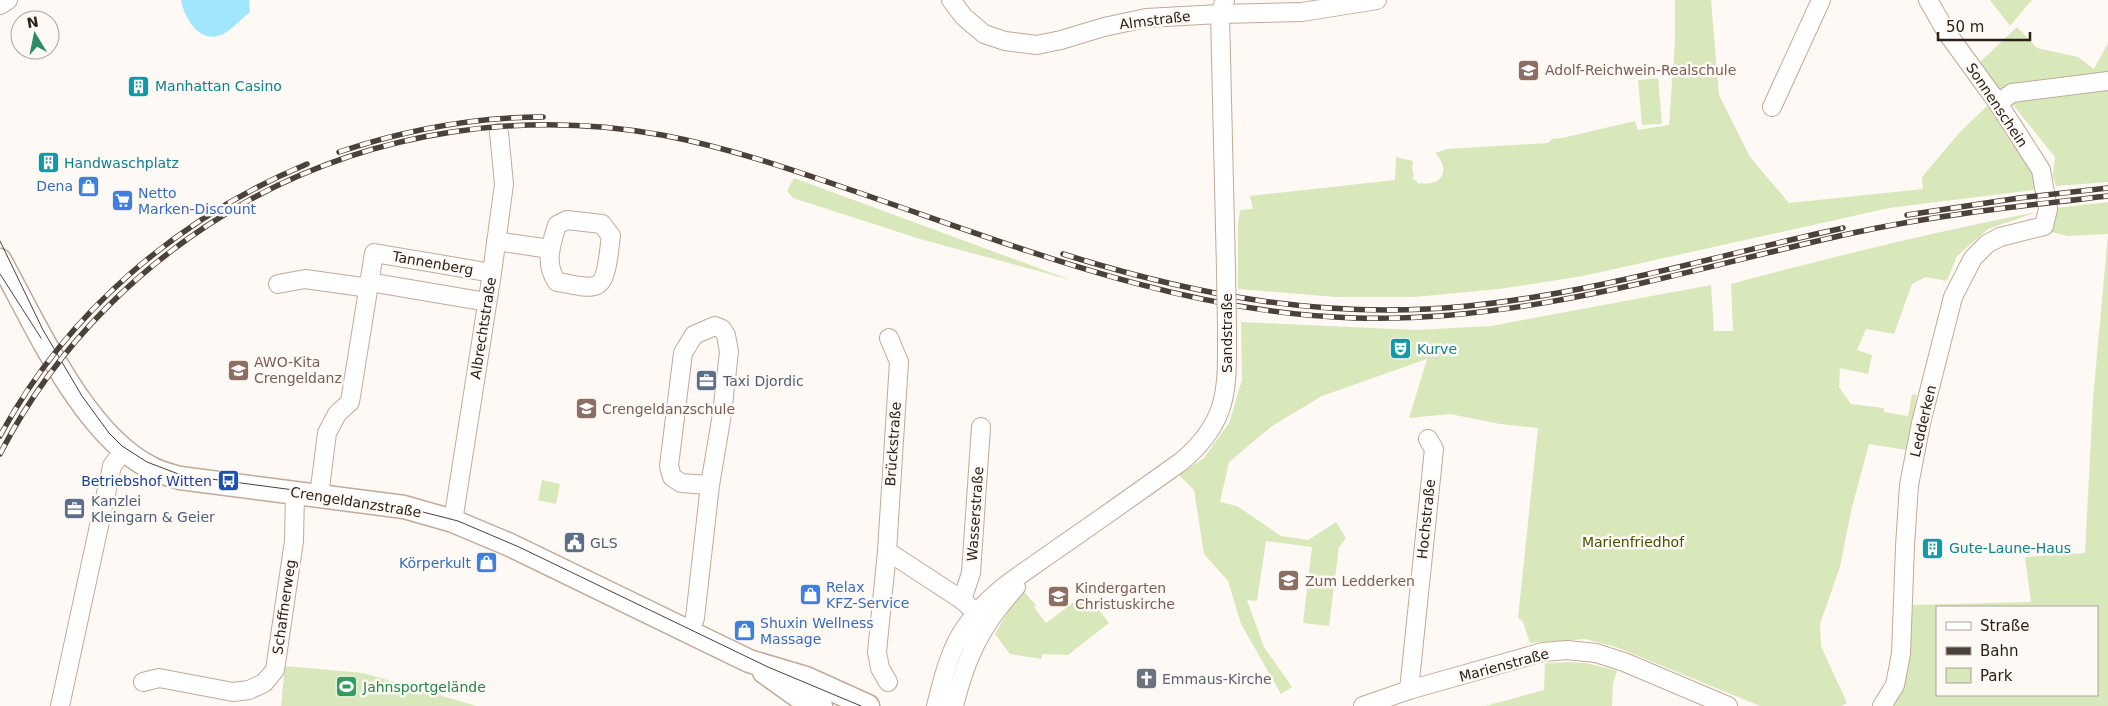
<svg xmlns="http://www.w3.org/2000/svg" width="2108" height="706" font-family="'DejaVu Sans',sans-serif">
<style>
.green{fill:#d8e8ba;fill-rule:evenodd}
.water{fill:#a0e6fe}
.lines{fill:none;stroke-linecap:round;stroke-linejoin:round}
.minor-casing{stroke:#c3a997;stroke-width:20}
.major-casing{stroke:#c3a997;stroke-width:25}
.minor{stroke:#fff;stroke-width:18}
.major{stroke:#fff;stroke-width:22}
.tram{stroke:#4b413b;stroke-width:1}
.rail-casing{stroke:#4b413b;stroke-width:5.5}
.rail{stroke:#fef9f5;stroke-width:4;stroke-dasharray:11;stroke-linecap:butt}
.minor-bridge-casing{stroke:#c3a997;stroke-width:20;stroke-linecap:butt}
.minor-bridge{stroke:#fff;stroke-width:18}
.labels{text-anchor:middle;dominant-baseline:central;stroke-width:5;stroke-linejoin:round;paint-order:stroke}
.street-label{font-size:14px;fill:#2b211a;stroke:#fef9f5}
.education-label{font-size:14px;fill:#785e54;stroke:#fef9f5;text-anchor:start}
.culture-label{font-size:14px;fill:#0d838f;stroke:#fef9f5;text-anchor:start}
.shop-label{font-size:14px;fill:#366cbe;stroke:#fef9f5;text-anchor:start}
.service-label{font-size:14px;fill:#4e5e75;stroke:#fef9f5;text-anchor:start}
.transit-label{font-size:14px;fill:#164399;stroke:#fef9f5;text-anchor:end}
.park-label{font-size:14px;fill:#425400;stroke:#fef9f5}
.worship-label{font-size:14px;fill:#5b616d;stroke:#fef9f5;text-anchor:start}
.leisure-label{font-size:14px;fill:#27864d;stroke:#fef9f5;text-anchor:start}
</style>
<rect width="100%" height="100%" fill="#fef9f5"/>
<g class="green">
<path d="M1675,0H1711L1719,95L1750,157L1789,203L1923,189L1922,177L1960,132L1988,105L2008,138L2038,180L2034,190L1889,208L1583,276L1499,289L1414,297H1336L1238,289V224L1240,210L1253,209L1250,196L1395,180L1396,157L1413,161L1412,169L1414,176L1412,178L1419,184L1420,183C1443,187 1451,169 1435,153L1447,149L1548,143L1552,139L1562,138L1635,121L1638,130L1669,125L1675,40Z"/>
<path d="M1990,0H2032L2010,26Z"/>
<path d="M2017,27L2037,48L2078,57L2094,69L2108,43V182L2056,186L2053,176L2055,157L1979,63Z"/>
<path d="M1658,78L1662,124L1642,125L1638,80Z"/>
<path d="M794,178L1071,280L920,239L793,198L787,191Z"/>
<path d="M2108,202V706H1892L1909,605L2031,602L2025,557L2085,553L2093,399L2108,234L2068,236L2051,232L2056,208ZM1937,607H2097V695H1937Z"/>
<path d="M2037,212L1988,229L1957,256L1947,281L1926,277L1912,284L1894,334L1866,329L1857,350L1872,355L1868,374L1840,368L1839,387L1851,404L1884,408V412L1908,416L1912,394L1917,395L1906,450L1869,444L1851,511L1840,567L1820,624L1821,646L1847,703L1841,706H1760L1616,647L1585,639L1530,643L1523,622L1518,618L1538,428L1500,424L1450,414L1409,418L1427,359L1322,396L1272,426L1229,462L1220,502L1237,506L1281,536L1308,540L1336,522L1346,538L1339,547L1329,626L1303,623L1312,547L1266,541L1257,601L1247,600L1264,647L1292,687L1281,694L1241,624L1228,581L1204,554L1194,490L1179,475L1204,458L1229,423L1242,380L1241,322L1416,330L1491,326L1711,285L1714,331H1733L1731,284C1832,257 1933,232 2037,212Z"/>
<path d="M542,480L560,484L556,504L538,500Z"/>
<path d="M1023,591L1036,605L1034,607L1046,623L1086,593L1109,623L1068,655L1042,654V659L1010,654L995,634L1007,613Z"/>
<path d="M1568,662L1586,663L1617,671L1613,683L1612,706H1485L1544,690L1545,663Z"/>
<path d="M285,666L363,673L477,706H281Z"/>
</g>
<path class="water" d="M181,0H249L250,12C241,19 231,31 221,35C199,44 184,17 181,0Z"/>
<g class="lines">
<defs>
<g id="minor">
<path d="M951,0L964,17L984,34L1005,41L1037,45L1061,40L1104,27L1146,18L1220,14L1302,12L1377,0"/>
<path d="M1225,0L1220,14L1226,270"/>
<path d="M0,5L8,0"/>
<path d="M1998,103L2012,93L2108,81"/>
<path d="M1772,107L1821,0"/>
<path d="M567,220L602,224L611,236C609,247 608,280 597,285C587,290 568,283 557,282C544,264 551,245 557,225Z"/>
<path d="M496,241L550,249"/>
<path d="M278,284L305,279L362,287L369,282L487,302"/>
<path d="M889,338L899,362L887,551L962,600L987,622"/>
<path d="M319,496L327,433L337,414L350,402L374,253L492,273"/>
<path d="M453,521L492,273L504,184L499,133"/>
<path d="M887,551L877,652L880,668L888,682"/>
<path d="M962,600L971,573L981,427"/>
<path d="M689,632L695,618L710,485L722,414L729,352L726,335L722,329L715,326L694,335L683,353L669,466L672,477L681,483L710,485"/>
<path d="M143,682L159,678L233,692L249,690L264,683L275,670L294,541L295,493"/>
<path d="M1409,690L1434,449L1428,439"/>
<path d="M60,706L112,466L124,450"/>
<path d="M936,706C943,679 949,651 965,628C989,592 1024,573 1057,549C1099,520 1140,491 1182,461C1230,420 1227,388 1227,329"/>
<path d="M954,706C966,657 981,625 1016,587"/>
<path d="M1363,706L1409,690L1543,652L1567,650L1596,653L1624,662L1728,706"/>
<path d="M1882,706L1895,685L1901,654L1905,546L1909,485L1921,423L1953,297L1973,258L1987,244L2000,237L2044,226L2048,209L2041,170L1998,103L1947,33L1928,0"/>
</g>
<g id="major">
<path d="M0,260C36,325 83,434 151,468C160,473 170,475 180,478L404,507L453,521L510,545L749,661L806,678L868,706"/>
<path d="M764,672L799,697L821,706"/>
</g>
</defs>
<use href="#minor" class="minor-casing"/>
<use href="#major" class="major-casing"/>
<use href="#minor" class="minor"/>
<use href="#major" class="major"/>
<g class="tram">
<path d="M0,241L43,330L82,396L109,433L122,446L147,462L181,475L384,502L458,521L519,547L768,667L861,706"/>
<path d="M0,274L41,338"/>
</g>
<defs>
<g id="rail">
<path d="M339,152C405,130 474,117 543,117"/>
<path d="M1907,215L2019,198L2108,188"/>
<path d="M1063,254C1198,296 1325,320 1468,306C1595,293 1718,255 1843,228"/>
<path d="M0,436C67,312 178,218 307,164"/>
<path d="M0,454C56,345 145,257 253,198C377,131 523,110 662,135C726,147 787,168 848,189C1013,245 1179,313 1355,318C1524,323 1685,270 1848,234C1934,215 2021,206 2108,196"/>
</g>
</defs>
<use href="#rail" class="rail-casing"/>
<use href="#rail" class="rail"/>
<defs>
<path id="minor-bridge" d="M1226,270L1227,329"/>
</defs>
<use href="#minor-bridge" class="minor-bridge-casing"/>
<use href="#minor-bridge" class="minor-bridge"/>
</g>
<defs>
<symbol id="school-square" viewBox="-11 -11 22 22"><rect x="-9" y="-9" width="18" height="18" rx="4" fill="#8d6e63" stroke="#fef9f5"/><path d="M0-5L7-2L0 1L-7-2ZM-4 1L0 2.5L4 1V4Q0 6-4 4Z" fill="#fff"/></symbol>
<symbol id="building-square" viewBox="-11 -11 22 22"><rect x="-9" y="-9" width="18" height="18" rx="4" fill="#0f9aa8" stroke="#fef9f5"/><path d="M-4-6H4V6H1V3H-1V6H-4ZM-2.5-4.3h1.7v1.8h-1.7ZM.8-4.3h1.7v1.8H.8ZM-2.5-1h1.7V.8h-1.7ZM.8-1h1.7V.8H.8Z" fill="#fff"/></symbol>
<symbol id="shop-square" viewBox="-11 -11 22 22"><rect x="-9" y="-9" width="18" height="18" rx="4" fill="#3f7fe0" stroke="#fef9f5"/><path d="M-5-2.5h2.3a2.7 3.5 0 0 1 5.4 0H5L5.5 6h-11ZM-1.5-2.5h3a1.5 2.3 0 0 0-3 0Z" fill="#fff"/></symbol>
<symbol id="supermarket-square" viewBox="-11 -11 22 22"><rect x="-9" y="-9" width="18" height="18" rx="4" fill="#3f7fe0" stroke="#fef9f5"/><path d="M-6-5.5h2.5l.6 2H6L4.5 2H-2.5L-4.4-4H-6ZM-1.5 3.2a1.3 1.3 0 1 0 .1 0ZM3 3.2a1.3 1.3 0 1 0 .1 0Z" fill="#fff"/></symbol>
<symbol id="theatre-square" viewBox="-11 -11 22 22"><rect x="-9" y="-9" width="18" height="18" rx="4" fill="#0f9aa8" stroke="#fef9f5"/><path d="M-5-5.5Q0-4 5-5.5V0Q5 5 0 6Q-5 5-5 0ZM-3.3-2.5H-1v1.5H-3.3ZM1-2.5H3.3v1.5H1ZM-2.8 1Q0 5.5 2.8 1Z" fill="#fff"/></symbol>
<symbol id="office-square" viewBox="-11 -11 22 22"><rect x="-9" y="-9" width="18" height="18" rx="4" fill="#5c6f8a" stroke="#fef9f5"/><path d="M-6-3h4V-5.5h4V-3h4V5H-6ZM-1-4.5V-3h2v-1.5ZM-6 0V1H6V0Z" fill="#fff"/></symbol>
<symbol id="bus-square" viewBox="-11 -11 22 22"><rect x="-9" y="-9" width="18" height="18" rx="4" fill="#1a4fb4" stroke="#fef9f5"/><path d="M-5-6H5V4H4V6H2V4H-2V6H-4V4H-5ZM-3.5-4V0h7V-4ZM-3.5 1.2v1.5H-2V1.2ZM2 1.2v1.5H3.5V1.2Z" fill="#fff"/></symbol>
<symbol id="civic-square" viewBox="-11 -11 22 22"><rect x="-9" y="-9" width="18" height="18" rx="4" fill="#5c6f8a" stroke="#fef9f5"/><path d="M-.6-6.5H3V-4.5H.6V-3L4-1V1h2V6H-6V1h2V-1L-.6-3ZM-1.2 2.5V6h2.4V2.5Z" fill="#fff"/></symbol>
<symbol id="church-square" viewBox="-11 -11 22 22"><rect x="-9" y="-9" width="18" height="18" rx="4" fill="#6b7280" stroke="#fef9f5"/><path d="M-1.2-6h2.4v3.5h3.3v2.4h-3.3V6h-2.4V-.1h-3.3v-2.4h3.3Z" fill="#fff"/></symbol>
<symbol id="stadium-square" viewBox="-11 -11 22 22"><rect x="-9" y="-9" width="18" height="18" rx="4" fill="#2e9e5b" stroke="#fef9f5"/><path d="M0-5a6.5 5 0 1 0 0 10a6.5 5 0 1 0 0-10ZM-3.5-1.8h7v3.6h-7Z" fill="#fff"/></symbol>
</defs>
<g fill-rule="evenodd">
<use href="#school-square" x="1516" y="58" width="25" height="25"/>
<use href="#building-square" x="126" y="74" width="25" height="25"/>
<use href="#building-square" x="36" y="150" width="25" height="25"/>
<use href="#shop-square" x="76" y="174" width="25" height="25"/>
<use href="#supermarket-square" x="110" y="188" width="25" height="25"/>
<use href="#theatre-square" x="1388" y="336" width="25" height="25"/>
<use href="#school-square" x="226" y="358" width="25" height="25"/>
<use href="#office-square" x="694" y="368" width="25" height="25"/>
<use href="#school-square" x="574" y="396" width="25" height="25"/>
<use href="#bus-square" x="216" y="468" width="25" height="25"/>
<use href="#office-square" x="62" y="496" width="25" height="25"/>
<use href="#civic-square" x="562" y="530" width="25" height="25"/>
<use href="#building-square" x="1920" y="536" width="25" height="25"/>
<use href="#shop-square" x="474" y="550" width="25" height="25"/>
<use href="#school-square" x="1276" y="568" width="25" height="25"/>
<use href="#shop-square" x="798" y="582" width="25" height="25"/>
<use href="#school-square" x="1046" y="584" width="25" height="25"/>
<use href="#shop-square" x="732" y="618" width="25" height="25"/>
<use href="#church-square" x="1134" y="666" width="25" height="25"/>
<use href="#stadium-square" x="334" y="674" width="25" height="25"/>
</g>
<g class="labels">
<g class="street-label">
<text transform="translate(1155 20) rotate(-7)">Almstraße</text>
<text transform="translate(1997 105) rotate(56)">Sonnenschein</text>
<text transform="translate(433 263) rotate(10)">Tannenberg</text>
<text transform="translate(483 328) rotate(-81)">Albrechtstraße</text>
<text transform="translate(1227 333) rotate(-90)">Sandstraße</text>
<text transform="translate(1923 421) rotate(-77)">Ledderken</text>
<text transform="translate(893 444) rotate(-86)">Brückstraße</text>
<text transform="translate(356 502) rotate(9)">Crengeldanzstraße</text>
<text transform="translate(975 514) rotate(-86)">Wasserstraße</text>
<text transform="translate(1426 519) rotate(-84)">Hochstraße</text>
<text transform="translate(284 607) rotate(-82)">Schaffnerweg</text>
<text transform="translate(1504 665) rotate(-15)">Marienstraße</text>
</g>
<g class="education-label">
<text x="1545" y="70">Adolf-Reichwein-Realschule</text>
<text x="254" y="362">AWO-Kita<tspan x="254" dy="16">Crengeldanz</tspan></text>
<text x="602" y="409">Crengeldanzschule</text>
<text x="1305" y="581">Zum Ledderken</text>
<text x="1075" y="588">Kindergarten<tspan x="1075" dy="16">Christuskirche</tspan></text>
</g>
<g class="culture-label">
<text x="155" y="86">Manhattan Casino</text>
<text x="64" y="163">Handwaschplatz</text>
<text x="1417" y="349">Kurve</text>
<text x="1949" y="548">Gute-Laune-Haus</text>
</g>
<g class="shop-label">
<text x="73" y="186" text-anchor="end">Dena</text>
<text x="138" y="193">Netto<tspan x="138" dy="16">Marken-Discount</tspan></text>
<text x="471" y="563" text-anchor="end">Körperkult</text>
<text x="826" y="587">Relax<tspan x="826" dy="16">KFZ-Service</tspan></text>
<text x="760" y="623">Shuxin Wellness<tspan x="760" dy="16">Massage</tspan></text>
</g>
<g class="service-label">
<text x="723" y="381">Taxi Djordic</text>
<text x="91" y="501">Kanzlei<tspan x="91" dy="16">Kleingarn &amp; Geier</tspan></text>
<text x="590" y="543">GLS</text>
</g>
<g class="transit-label">
<text x="212" y="481">Betriebshof Witten</text>
</g>
<g class="park-label">
<text x="1633" y="542">Marienfriedhof</text>
</g>
<g class="worship-label">
<text x="1162" y="679">Emmaus-Kirche</text>
</g>
<g class="leisure-label">
<text x="363" y="687">Jahnsportgelände</text>
</g>
</g>
<rect x="1936" y="606" width="162" height="90" fill="#fef9f5" stroke="#aaa39d"/>
<rect x="1946" y="622" width="25" height="8" fill="#ffffff" stroke="#aaa39d"/>
<text x="1980" y="631" font-size="15" fill="#2b211a">Straße</text>
<rect x="1946" y="647" width="25" height="8" fill="#4b413b" stroke="#aaa39d"/>
<text x="1980" y="656" font-size="15" fill="#2b211a">Bahn</text>
<rect x="1946" y="668" width="25" height="15" fill="#d8e8ba" stroke="#aaa39d"/>
<text x="1980" y="681" font-size="15" fill="#2b211a">Park</text>
<g transform="translate(35 35) rotate(350)"><circle r="24" fill="#fef9f5" stroke="#aaa39d"/>
<path d="M0-4L9 19L0 12L-9 19Z" fill="#2b8c65"/>
<text y="-8" font-size="14" font-weight="bold" text-anchor="middle" fill="#2b211a">N</text>
</g>
<path d="M1938 32v8h92v-8" fill="none" stroke="#2b211a" stroke-width="2.5"/>
<text x="1946" y="32" font-size="15" fill="#2b211a" stroke="#fef9f5" stroke-width="4" paint-order="stroke">50 m</text>
</svg>
